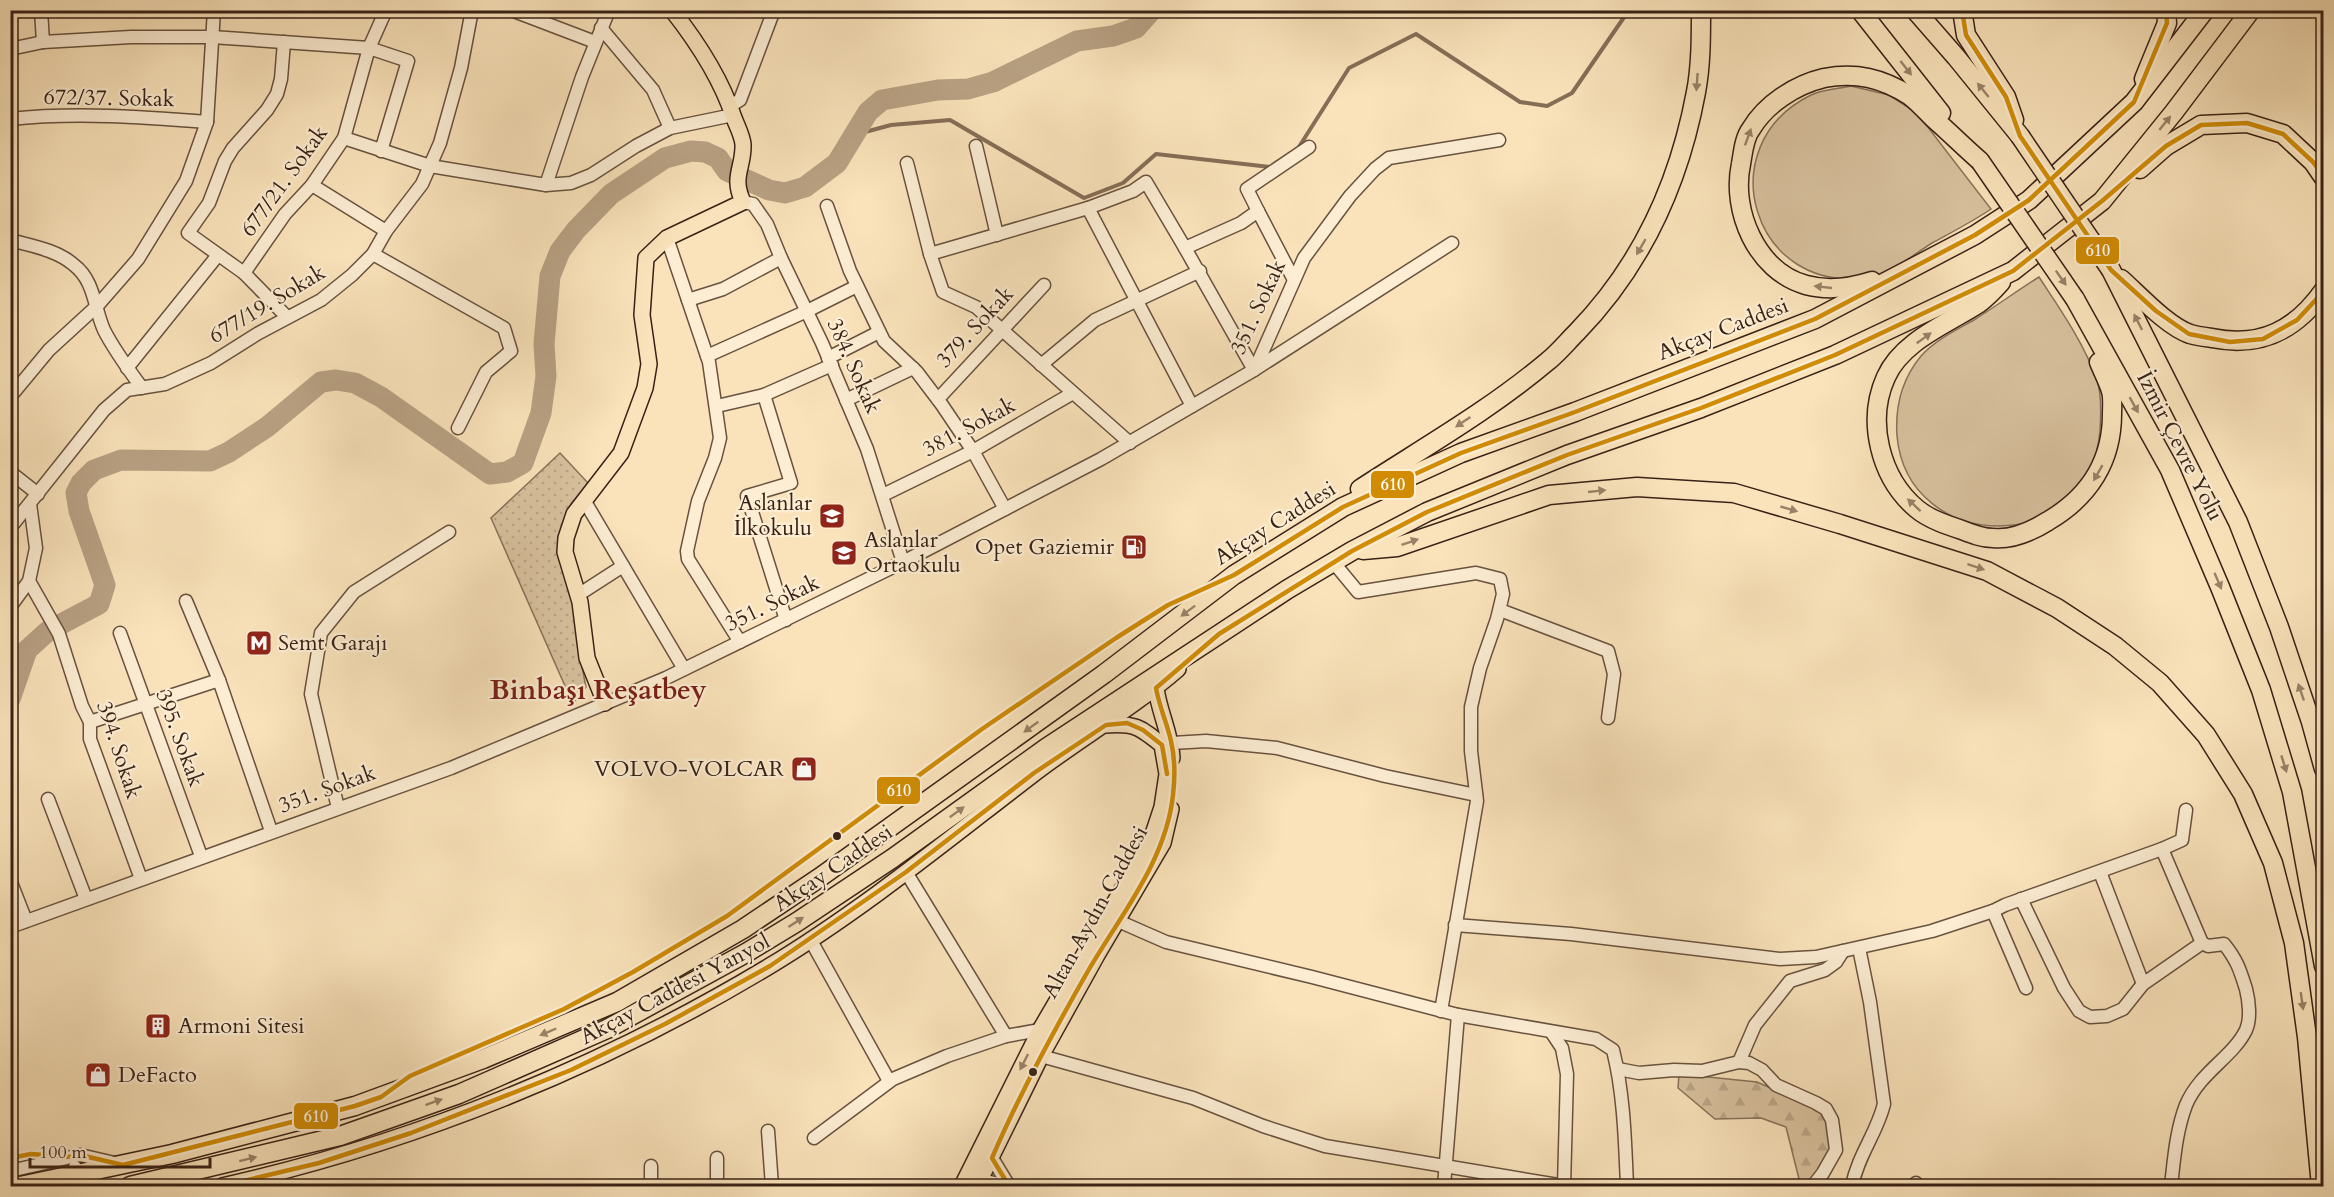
<svg xmlns="http://www.w3.org/2000/svg" width="2334" height="1197" font-family="Cardo,serif">
<style>
.grass{fill:#d9c29f;stroke:#88725a;stroke-width:1.5}
.forest{fill:url(#forest-firs);stroke:#88725a;stroke-width:1.5}
.park{fill:url(#park-dots);stroke:#88725a;stroke-width:1.5}
.lines{fill:none;stroke-linecap:round;stroke-linejoin:round}
.stream{stroke:#856e57;stroke-width:4}
.river{stroke:#b8a183;stroke-width:21}
.minor-casing{stroke:#68523f;stroke-width:15}
.major-casing{stroke:#382216;stroke-width:18}
.highway-casing{stroke:#382216;stroke-width:21}
.minor{stroke:#fcedd3;stroke-width:12}
.major{stroke:#fae3bb;stroke-width:15}
.highway{stroke:#fae3bb;stroke-width:18}
.highway-bridge-casing{stroke:#382216;stroke-width:21;stroke-linecap:butt}
.highway-bridge{stroke:#fae3bb;stroke-width:18}
.bus-1-casing{stroke:#fcedd3;stroke-width:9}
.bus-1{stroke:#d18c04;stroke-width:4.5}
.oneway{fill:#998268}
.bus-dot{fill:#382216;stroke:#fcedd3;stroke-width:2}
.labels{text-anchor:middle;dominant-baseline:central;stroke-width:4.5;stroke-linejoin:round;paint-order:stroke}
.street-label{font-size:22px;fill:#382216;stroke:#fcedd3}
.poi-label{font-size:22px;fill:#382216;stroke:#fcedd3;text-anchor:start}
.district-label{font-size:28px;font-weight:bold;fill:#7a1f14;stroke:#fcedd3}
.line-badge{stroke:#fcedd3;stroke-width:2}
.badge-label{font-size:16px;text-anchor:middle;font-weight:bold;fill:#fff}
</style>
<defs>
<pattern id="forest-firs" width="22" height="20" patternUnits="userSpaceOnUse" patternTransform="scale(1.5)"><rect width="22" height="20" fill="#d9c29f"/><path d="M5 1l3.5 6h-7zM16 11l3.5 6h-7z" fill="#bba688"/></pattern>
<pattern id="park-dots" width="8" height="8" patternUnits="userSpaceOnUse" patternTransform="scale(1.5)"><rect width="8" height="8" fill="#d9c29f"/><path d="M2 2h.1M6 6h.1" fill="none" stroke="#bba688" stroke-width="1.8" stroke-linecap="round"/></pattern>
</defs>
<rect width="100%" height="100%" fill="#fae3bb"/>
<filter id="stains"><feTurbulence type="fractalNoise" baseFrequency=".00333" numOctaves="4"/><feColorMatrix values="0 0 0 0 .2 0 0 0 0 .09 0 0 0 0 .02 0 0 0 .5 -.17"/></filter>
<radialGradient id="worn" r=".72"><stop offset=".6" stop-color="#630" stop-opacity="0"/><stop offset="1" stop-color="#630" stop-opacity=".3"/></radialGradient>
<g class="grass">
<path d="M1851,86L1889,95L1917,113L1991,209C1972,222 1952,232 1932,243C1913,255 1892,273 1868,277C1754,296 1707,146 1811,95C1824,89 1837,89 1851,86Z"/>
<path d="M2039,277C2060,309 2084,343 2097,380C2102,395 2101,415 2100,430C2090,559 1908,555 1897,436C1895,407 1902,379 1921,356C1935,340 1956,330 1974,320C1996,306 2017,291 2039,277Z"/>
</g>
<path class="forest" d="M1679,1074L1757,1082L1825,1112L1833,1150L1811,1185L1799,1179L1786,1127L1761,1118L1715,1119L1678,1088Z"/>
<path class="park" d="M560,453L588,483L571,504L558,553L575,606L579,652L586,687L573,704L491,518Z"/>
<g class="lines">
<g class="stream">
<path d="M854,135L891,125L950,120L1084,198L1123,183L1156,154L1270,167"/>
<path d="M1297,150L1349,68L1416,34L1520,102L1547,106L1572,93L1629,10"/>
</g>
<path class="river" d="M10,699L27,650L48,631L99,604L105,585L79,511L76,493L81,483L94,470L121,460L210,461L229,452L267,427L321,382L336,380L355,383L381,397L490,474L507,472L523,463L541,413L546,376L544,344L550,276L560,251L576,230L611,194L665,158L691,151L705,152L718,158L727,171L769,190L785,193L805,187L837,163L868,112L882,100L938,90L968,89L993,82L1077,41L1113,36L1136,28L1152,10"/>
<defs>
<g id="minor">
<path d="M41,10L43,42"/>
<path d="M511,10L595,42"/>
<path d="M601,28L653,90L670,128"/>
<path d="M284,42L281,79L277,94L267,110L233,148L225,161L209,203L188,233L244,273L287,317"/>
<path d="M10,49L43,42L131,37H212L369,48L408,61L381,151"/>
<path d="M732,105L740,100L774,10"/>
<path d="M10,119C76,112 142,117 207,122"/>
<path d="M344,138L430,166L546,185L571,183L591,175L636,146L670,128L733,115"/>
<path d="M976,146L997,235"/>
<path d="M907,163L930,254L943,292L976,307L1130,443"/>
<path d="M312,185L386,231"/>
<path d="M546,185L582,77L609,10"/>
<path d="M743,202L753,204L767,224L781,258L822,343L867,449L903,562"/>
<path d="M827,206L850,271L884,341L917,372L942,405L973,451L1005,509"/>
<path d="M1088,208L1192,406"/>
<path d="M1258,211L1247,189L1309,147"/>
<path d="M667,238L709,362L720,438L715,458L698,501L687,551L688,559L740,642"/>
<path d="M10,240C32,246 57,250 74,265C95,281 94,308 104,330C114,350 129,370 142,388"/>
<path d="M1185,248L1254,370"/>
<path d="M373,254L504,328L511,351L486,372L458,428"/>
<path d="M930,254L1088,208L1133,191L1146,182L1185,248L1241,223L1258,211L1293,278"/>
<path d="M244,273L285,214L312,185L344,138L369,48L386,10"/>
<path d="M688,300L723,289L781,258"/>
<path d="M707,356L807,311L857,286"/>
<path d="M828,358L879,332"/>
<path d="M1041,365L1095,320L1200,271"/>
<path d="M127,368L218,255"/>
<path d="M1255,369L1304,258L1350,196L1375,169L1389,158L1499,140"/>
<path d="M764,395L791,483L747,496L786,620"/>
<path d="M10,397L49,350L97,306L138,259L186,181L207,122L214,10"/>
<path d="M938,399L1044,285"/>
<path d="M846,400L913,368"/>
<path d="M717,406L764,395L832,365"/>
<path d="M10,472L38,494"/>
<path d="M883,495L973,451L1073,393"/>
<path d="M584,500L684,669"/>
<path d="M10,528L104,410L127,390L165,384L211,363L257,334L321,300L352,275L373,254L386,231L422,184L440,143L461,68L472,10"/>
<path d="M1334,563L1358,592L1476,573L1500,579L1503,594L1497,619L1480,668L1471,707V751L1477,801L1441,1011"/>
<path d="M29,581L59,634L82,706L90,722V739L141,879"/>
<path d="M578,595L623,566"/>
<path d="M186,601L219,680"/>
<path d="M10,607L29,581L36,548L30,504"/>
<path d="M1500,610L1608,651L1614,674L1608,718"/>
<path d="M120,633L201,856"/>
<path d="M90,722L219,680L271,831"/>
<path d="M1172,743L1206,741L1277,748L1385,776L1476,795"/>
<path d="M48,799L86,899"/>
<path d="M338,808L311,694L321,633L354,592L449,532"/>
<path d="M2162,849L2202,943"/>
<path d="M906,872L1006,1036"/>
<path d="M2100,872L2143,984"/>
<path d="M10,880L26,921"/>
<path d="M2021,899L2064,988L2079,1011L2090,1017L2107,1016L2123,1009L2143,984L2202,943"/>
<path d="M1993,911L2026,988"/>
<path d="M1109,917L1166,942L1312,977L1458,1015L1596,1039L1613,1050C1624,1094 1625,1141 1627,1186"/>
<path d="M1455,925L1571,934L1780,959L1816,957L1932,931L1993,911L2005,905L2162,849L2182,840L2186,810"/>
<path d="M10,927L451,768L666,678L903,562L1101,459L1254,370L1452,243"/>
<path d="M810,939L889,1081"/>
<path d="M1552,1033L1562,1048L1567,1074L1564,1186"/>
<path d="M1041,1056L1193,1098L1263,1126L1325,1146L1564,1186"/>
<path d="M1739,1062L1755,1025L1790,981L1825,970L1836,962L1843,951"/>
<path d="M1618,1069L1639,1073L1674,1070L1702,1071L1739,1062L1749,1063L1762,1070L1776,1085L1816,1103L1826,1109L1832,1120L1836,1150L1823,1173L1813,1186"/>
<path d="M768,1131L772,1186"/>
<path d="M814,1138L893,1079L947,1056L1006,1036L1040,1030"/>
<path d="M987,1153L992,1158L1009,1186"/>
<path d="M75,1167L78,1186"/>
<path d="M10,1171L80,1155L119,1164"/>
<path d="M975,1176L981,1180L1008,1186"/>
<path d="M1916,1183V1186"/>
<path d="M651,1186V1166"/>
<path d="M717,1186V1158"/>
<path d="M1444,1186L1458,1015"/>
<path d="M1852,1186C1858,1155 1877,1133 1884,1104L1870,1002L1859,948"/>
<path d="M2171,1186C2174,1160 2176,1131 2186,1105C2200,1072 2233,1057 2246,1030C2251,1019 2249,1001 2246,989C2240,970 2237,960 2224,944L2208,946L2202,943"/>
</g>
<g id="major">
<path d="M1156,688C1159,712 1171,734 1172,758"/>
<path d="M605,703L587,658L580,602L565,552L566,538L574,514L621,453L645,388L649,364L642,315L646,258L667,238L743,202C731,176 744,168 743,144C742,135 737,126 734,118C721,78 698,43 672,10"/>
<path d="M222,1186C413,1143 600,1068 768,967C861,911 945,842 1031,776C1079,739 1132,709 1178,669"/>
<path d="M962,1186L1040,1030L1151,840L1162,807L1167,774L1162,745C1140,727 1135,723 1106,725"/>
<path d="M977,1186L1041,1056L1097,955L1163,843L1171,809"/>
</g>
<g id="highway">
<path d="M1860,10L1941,113"/>
<path d="M1915,10L1956,57L2020,136"/>
<path d="M1962,10L1966,35L2006,97L2014,120"/>
<path d="M2144,79L2167,23L2166,10"/>
<path d="M2140,169L2166,146L2201,125L2247,123L2283,134L2313,162L2324,178"/>
<path d="M2111,270L2238,522L2279,627L2311,722L2324,769"/>
<path d="M2121,279C2139,295 2167,326 2190,334C2197,336 2205,337 2212,338C2261,348 2296,330 2324,290"/>
<path d="M1872,281C1850,288 1828,291 1806,285C1756,271 1731,210 1741,164C1743,153 1744,138 1751,129C1766,104 1795,85 1824,78C1856,72 1882,78 1910,96C1918,102 1926,111 1933,118C1949,132 1964,147 1980,161"/>
<path d="M2001,282C1994,290 1986,298 1978,304C1947,324 1902,341 1886,377C1866,421 1880,478 1917,509C1929,519 1947,525 1962,530C1972,534 1982,538 1993,538C2012,540 2032,531 2048,521C2089,497 2112,461 2112,414C2112,407 2113,398 2111,391C2108,381 2103,372 2099,362"/>
<path d="M2075,299L2170,470L2220,587L2261,690L2292,792L2324,966"/>
<path d="M1360,489C1423,448 1490,410 1548,361C1558,353 1567,342 1577,332C1642,265 1679,184 1696,92C1701,66 1701,37 1701,10"/>
<path d="M1363,550L1397,547L1549,495L1637,487L1734,493L1840,524L1987,571L2057,608L2115,646L2160,683L2206,735L2243,794L2273,863L2294,943L2307,1037L2321,1186"/>
<path d="M20,1186L172,1154L355,1106L483,1059L617,1002L743,929L819,878L1104,674L1234,575L1343,507L1461,453L1575,412L1815,319L1975,235L2029,200L2134,102L2205,10"/>
<path d="M130,1186L340,1136L459,1094L607,1029L746,953L797,922L893,858L1046,748L1288,589L1352,551L1427,512L1567,455L1701,408L1835,355L2013,271L2102,201L2174,112L2251,10"/>
</g>
</defs>
<use href="#minor" class="minor-casing"/>
<use href="#major" class="major-casing"/>
<use href="#highway" class="highway-casing"/>
<use href="#minor" class="minor"/>
<use href="#major" class="major"/>
<use href="#highway" class="highway"/>
<defs>
<g id="highway-bridge">
<path d="M2020,136L2111,270"/>
<path d="M1980,161L2075,299"/>
</g>
</defs>
<use href="#highway-bridge" class="highway-bridge-casing"/>
<use href="#highway-bridge" class="highway-bridge"/>
<defs>
<g id="bus-1">
<path d="M1962,10L1966,35L2006,97L2020,136L2111,270L2156,311L2189,334L2230,342L2263,339L2297,320L2324,291"/>
<path d="M10,1158L31,1154L72,1157L80,1155L123,1165L355,1106L381,1097L410,1076L564,1009L633,972L727,916L982,729L1116,638L1168,605L1234,575L1343,507L1461,453L1575,412L1815,319L1975,235L2029,200L2134,102L2167,23L2166,10"/>
<path d="M222,1186L319,1163L411,1133L571,1070L665,1024L770,966L906,872L1034,773L1106,725L1127,723L1143,730L1162,745L1167,774"/>
<path d="M1009,1186L992,1158C1020,1093 1053,1032 1088,971C1120,916 1166,861 1173,795C1175,778 1175,758 1171,741C1167,723 1159,706 1156,688L1219,634L1352,551L1427,512L1567,455L1701,408L1835,355L2013,271L2102,201L2166,146L2201,125L2247,123L2283,134L2313,162L2324,177"/>
</g>
</defs>
<use href="#bus-1" class="bus-1-casing"/>
<use href="#bus-1" class="bus-1"/>
</g>
<defs><path id="oneway-solid" d="M-6-.8H1V-3.2L6.5 0L1 3.2V.8H-6Z" transform="scale(1.5)"/></defs>
<g class="oneway">
<use href="#oneway-solid" transform="translate(1906 68) rotate(52)"/>
<use href="#oneway-solid" transform="translate(1697 82) rotate(94)"/>
<use href="#oneway-solid" transform="translate(1983 90) rotate(-129)"/>
<use href="#oneway-solid" transform="translate(2165 123) rotate(-51)"/>
<use href="#oneway-solid" transform="translate(1748 137) rotate(-70)"/>
<use href="#oneway-solid" transform="translate(1641 247) rotate(120)"/>
<use href="#oneway-solid" transform="translate(2061 278) rotate(55)"/>
<use href="#oneway-solid" transform="translate(1823 287) rotate(-174)"/>
<use href="#oneway-solid" transform="translate(2138 322) rotate(-117)"/>
<use href="#oneway-solid" transform="translate(1924 338) rotate(-36)"/>
<use href="#oneway-solid" transform="translate(2134 405) rotate(61)"/>
<use href="#oneway-solid" transform="translate(1463 422) rotate(146)"/>
<use href="#oneway-solid" transform="translate(2098 473) rotate(120)"/>
<use href="#oneway-solid" transform="translate(1597 491) rotate(-6)"/>
<use href="#oneway-solid" transform="translate(1914 505) rotate(-137)"/>
<use href="#oneway-solid" transform="translate(1789 509) rotate(16)"/>
<use href="#oneway-solid" transform="translate(1410 542) rotate(-19)"/>
<use href="#oneway-solid" transform="translate(1976 567) rotate(18)"/>
<use href="#oneway-solid" transform="translate(2218 581) rotate(67)"/>
<use href="#oneway-solid" transform="translate(1188 611) rotate(143)"/>
<use href="#oneway-solid" transform="translate(2301 692) rotate(-109)"/>
<use href="#oneway-solid" transform="translate(1031 727) rotate(144)"/>
<use href="#oneway-solid" transform="translate(2284 764) rotate(73)"/>
<use href="#oneway-solid" transform="translate(957 812) rotate(-36)"/>
<use href="#oneway-solid" transform="translate(796 922) rotate(-33)"/>
<use href="#oneway-solid" transform="translate(2302 1001) rotate(82)"/>
<use href="#oneway-solid" transform="translate(548 1032) rotate(157)"/>
<use href="#oneway-solid" transform="translate(1024 1062) rotate(117)"/>
<use href="#oneway-solid" transform="translate(434 1102) rotate(-20)"/>
<use href="#oneway-solid" transform="translate(248 1159) rotate(-14)"/>
</g>
<defs>
<symbol id="school-square" viewBox="-11 -11 22 22"><rect x="-9" y="-9" width="18" height="18" rx="4" fill="#8f2418" stroke="#fcedd3"/><path d="M0-5L7-2L0 1L-7-2ZM-4 1L0 2.5L4 1V4Q0 6-4 4Z" fill="#fff"/></symbol>
<symbol id="fuel-square" viewBox="-11 -11 22 22"><rect x="-9" y="-9" width="18" height="18" rx="4" fill="#8f2418" stroke="#fcedd3"/><path d="M-5.5-6h7V0h2V4h1.3V-2.5L3-4.5l.8-.8L6-3V5H2.5V1h-1V6h-7ZM-4.2-4.7v3.2H.2V-4.7Z" fill="#fff"/></symbol>
<symbol id="metro-square" viewBox="-11 -11 22 22"><rect x="-9" y="-9" width="18" height="18" rx="4" fill="#8f2418" stroke="#fcedd3"/><path d="M-5.5 5V-5H-3L0 0L3-5H5.5V5H3V-.5L0 4L-3-.5V5Z" fill="#fff"/></symbol>
<symbol id="shop-square" viewBox="-11 -11 22 22"><rect x="-9" y="-9" width="18" height="18" rx="4" fill="#8f2418" stroke="#fcedd3"/><path d="M-5-2.5h2.3a2.7 3.5 0 0 1 5.4 0H5L5.5 6h-11ZM-1.5-2.5h3a1.5 2.3 0 0 0-3 0Z" fill="#fff"/></symbol>
<symbol id="building-square" viewBox="-11 -11 22 22"><rect x="-9" y="-9" width="18" height="18" rx="4" fill="#8f2418" stroke="#fcedd3"/><path d="M-4-6H4V6H1V3H-1V6H-4ZM-2.5-4.3h1.7v1.8h-1.7ZM.8-4.3h1.7v1.8H.8ZM-2.5-1h1.7V.8h-1.7ZM.8-1h1.7V.8H.8Z" fill="#fff"/></symbol>
</defs>
<g fill-rule="evenodd">
<use href="#school-square" x="817" y="501" width="30" height="30"/>
<use href="#fuel-square" x="1119" y="532" width="30" height="30"/>
<use href="#school-square" x="829" y="538" width="30" height="30"/>
<use href="#metro-square" x="244" y="628" width="30" height="30"/>
<use href="#shop-square" x="789" y="754" width="30" height="30"/>
<use href="#building-square" x="143" y="1011" width="30" height="30"/>
<use href="#shop-square" x="83" y="1060" width="30" height="30"/>
</g>
<g class="bus-dot">
<circle cx="837" cy="836" r="5"/>
<circle cx="1033" cy="1072" r="5"/>
</g>
<g class="labels">
<g class="street-label">
<text transform="translate(109 98) rotate(1)">672/37. Sokak</text>
<text transform="translate(284 181) rotate(-54)">677/21. Sokak</text>
<text transform="translate(267 304) rotate(-31)">677/19. Sokak</text>
<text transform="translate(1258 307) rotate(-65)">351. Sokak</text>
<text transform="translate(975 327) rotate(-47)">379. Sokak</text>
<text transform="translate(1723 329) rotate(-21)">Akçay Caddesi</text>
<text transform="translate(854 366) rotate(66)">384. Sokak</text>
<text transform="translate(969 427) rotate(-28)">381. Sokak</text>
<text transform="translate(2180 446) rotate(63)">İzmir Çevre Yolu</text>
<text transform="translate(1275 523) rotate(-32)">Akçay Caddesi</text>
<text transform="translate(772 603) rotate(-26)">351. Sokak</text>
<text transform="translate(180 738) rotate(70)">395. Sokak</text>
<text transform="translate(119 750) rotate(72)">394. Sokak</text>
<text transform="translate(327 789) rotate(-20)">351. Sokak</text>
<text transform="translate(833 868) rotate(-34)">Akçay Caddesi</text>
<text transform="translate(1095 912) rotate(-61)">Altan Aydın Caddesi</text>
<text transform="translate(675 989) rotate(-28)">Akçay Caddesi Yanyol</text>
</g>
<g class="poi-label">
<text x="812" y="503" text-anchor="end">Aslanlar<tspan x="812" dy="25">İlkokulu</tspan></text>
<text x="864" y="540">Aslanlar<tspan x="864" dy="25">Ortaokulu</tspan></text>
<text x="1114" y="547" text-anchor="end">Opet Gaziemir</text>
<text x="278" y="643">Semt Garajı</text>
<text x="784" y="769" text-anchor="end">VOLVO-VOLCAR</text>
<text x="178" y="1026">Armoni Sitesi</text>
<text x="118" y="1075">DeFacto</text>
</g>
<g class="district-label">
<text x="598" y="690">Binbaşı Reşatbey</text>
</g>
</g>
<g class="line-badge">
<rect x="2075" y="236" width="45" height="29" rx="6" fill="#d18c04"/>
<rect x="1370" y="470" width="45" height="29" rx="6" fill="#d18c04"/>
<rect x="876" y="776" width="45" height="29" rx="6" fill="#d18c04"/>
<rect x="293" y="1102" width="46" height="28" rx="6" fill="#d18c04"/>
</g>
<g class="badge-label">
<text x="2098" y="256">610</text>
<text x="1393" y="490">610</text>
<text x="899" y="796">610</text>
<text x="316" y="1122">610</text>
</g>
<rect width="2334" height="1197" fill="none" stroke="#fae3bb" stroke-width="36"/>
<rect x="12" y="12" width="2310" height="1173" fill="none" stroke="#382216" stroke-width="3"/>
<rect x="18" y="18" width="2298" height="1161" fill="none" stroke="#382216" stroke-width="1.5"/>
<path d="M30 1158v9h180v-9" fill="none" stroke="#382216" stroke-width="3"/>
<text x="39" y="1158" font-size="18" fill="#382216" stroke="#fcedd3" stroke-width="4.5" paint-order="stroke">100 m</text>
<rect width="100%" height="100%" filter="url(#stains)"/>
<rect width="100%" height="100%" fill="url(#worn)"/>
</svg>
